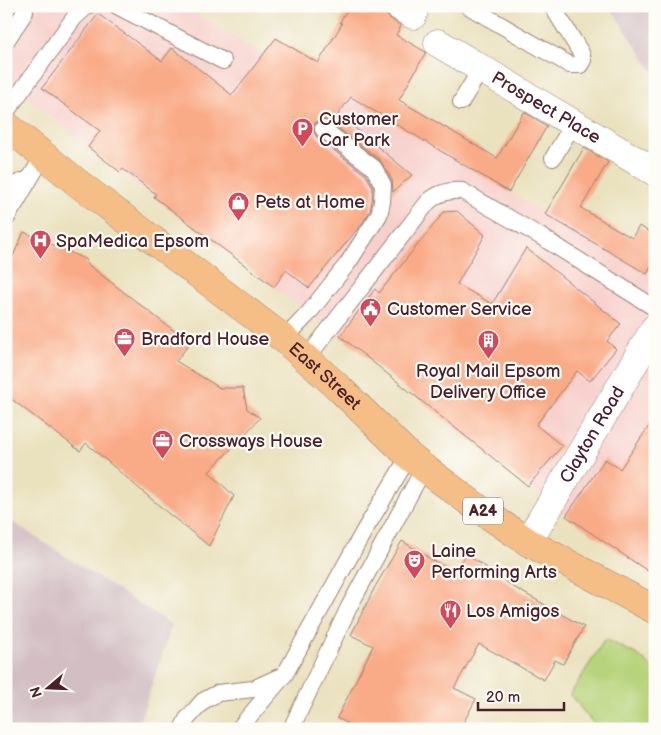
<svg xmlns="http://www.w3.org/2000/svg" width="661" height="735" font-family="'Balsamiq Sans',sans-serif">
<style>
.built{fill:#f7d0cc}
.industrial{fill:#d2bec3}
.green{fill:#b7d47b;stroke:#807a53}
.building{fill:#f9ab87}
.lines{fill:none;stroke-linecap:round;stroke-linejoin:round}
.lane-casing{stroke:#9a8074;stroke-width:18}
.street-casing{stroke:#9a8074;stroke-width:29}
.highway-casing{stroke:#9a8074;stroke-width:29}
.lane{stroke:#fff;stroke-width:16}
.street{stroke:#fff;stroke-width:28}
.highway{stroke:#f6be87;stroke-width:28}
.labels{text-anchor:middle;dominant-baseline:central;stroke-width:4.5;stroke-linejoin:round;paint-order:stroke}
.shield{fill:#fdfcf7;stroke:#806168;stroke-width:1}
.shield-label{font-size:16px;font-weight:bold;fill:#4a1f2b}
.street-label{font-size:18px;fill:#4a1f2b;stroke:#fdfcf7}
.poi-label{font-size:18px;fill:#4a1f2b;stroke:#fdfcf7;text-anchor:start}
</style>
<rect width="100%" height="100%" fill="#fdfcf7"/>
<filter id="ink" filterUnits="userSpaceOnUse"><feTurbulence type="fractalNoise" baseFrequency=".02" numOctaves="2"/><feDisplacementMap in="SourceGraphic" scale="10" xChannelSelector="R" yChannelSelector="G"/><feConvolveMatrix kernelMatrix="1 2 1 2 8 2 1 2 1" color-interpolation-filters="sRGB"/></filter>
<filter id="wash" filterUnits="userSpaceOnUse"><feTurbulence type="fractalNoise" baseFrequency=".0096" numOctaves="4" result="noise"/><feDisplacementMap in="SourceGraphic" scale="20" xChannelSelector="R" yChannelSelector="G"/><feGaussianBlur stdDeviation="1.12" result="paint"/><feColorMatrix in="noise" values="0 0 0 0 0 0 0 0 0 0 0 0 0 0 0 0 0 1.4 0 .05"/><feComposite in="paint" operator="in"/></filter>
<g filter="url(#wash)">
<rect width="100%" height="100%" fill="#eae1be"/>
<path class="built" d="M6,6H203L198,16L295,73L345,94L647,274L655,281V576L566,516L340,336L308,314L274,287L120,172L6,81Z"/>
<g class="industrial">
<path d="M609,6H655V74Z"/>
<path d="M6,518L172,625L137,729H6Z"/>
</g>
<path class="green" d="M605,639L638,655L655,670V729H598L570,695Z"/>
<g id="blocks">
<g class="building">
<path d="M349,6H384L385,14L391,19L401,26L396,35L426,52L399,100L497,158L524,112L547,126L509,192L351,97L338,114L412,175L393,192L392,180L380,160L329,121L325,119L320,120L315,123L313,128L314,132L317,137L366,175L373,187L372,201L370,211L360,226L309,288L286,270L274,287L154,197L156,194L123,169L120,172L88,147L100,131L42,88L98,14L162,61L172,48L232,95L276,38L318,63L342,24L340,22Z"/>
<path d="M584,148L608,162L581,208L632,238L639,226L655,235V260L647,274L545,214Z"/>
<path d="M457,211L485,235L457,284L492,304L526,248L621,324L607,341L616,349L590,381L577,371L536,425L562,446L528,486L340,336L375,289L379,293L444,212Z"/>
<path d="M24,232L87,260L86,263L190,343L176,361L220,388H243L247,409L260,418L209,472L234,496L209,546L169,514L86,443L80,451L6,395V271Z"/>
<path d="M655,417V576L566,516L605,459L620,469Z"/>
<path d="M402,541L455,574L466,554L502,578L510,585L584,627L563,664L555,660L544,680L479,644L454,688L476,699L460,729H358L337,718L373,646L351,635L375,587Z"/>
</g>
</g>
</g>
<g filter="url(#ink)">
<use href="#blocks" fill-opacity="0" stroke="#9a8074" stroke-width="1"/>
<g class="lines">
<defs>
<g id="lane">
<path d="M117,6L223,61"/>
<path d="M468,6L570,65H580L583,60L581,53L552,6"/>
<path d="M6,41L25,12"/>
<path d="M461,102L481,69"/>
<path d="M6,112L74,18L87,6"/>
<path d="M553,158L573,124"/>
<path d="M6,197L18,183L29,179"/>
<path d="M6,219C19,198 31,176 44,155"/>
<path d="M284,339L308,314L348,263L379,215L382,202L383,185L374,168L323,129"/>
<path d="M306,359L428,202C438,193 448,190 462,191L540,236L655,308"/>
<path d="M182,729L187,719L203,701L218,693L253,689L279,677"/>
<path d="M240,729L242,725L285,674L364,531L409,456"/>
<path d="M291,729L349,607L424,468"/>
</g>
<g id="street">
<path d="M399,6L413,15"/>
<path id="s1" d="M438,43L655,172"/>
<path id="s2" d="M528,542L655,328"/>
</g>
<g id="highway">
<path id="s3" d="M6,125L79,184L284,339L339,388L409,456L424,468L475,506L528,542L655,610"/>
</g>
</defs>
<use href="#lane" class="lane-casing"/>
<use href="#street" class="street-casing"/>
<use href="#highway" class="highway-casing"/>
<use href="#lane" class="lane"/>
<use href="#street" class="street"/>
<use href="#highway" class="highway"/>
</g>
</g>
<defs>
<symbol id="parking-pin" viewBox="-11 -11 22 30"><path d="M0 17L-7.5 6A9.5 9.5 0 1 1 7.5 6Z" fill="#d1495b" stroke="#fdfcf7"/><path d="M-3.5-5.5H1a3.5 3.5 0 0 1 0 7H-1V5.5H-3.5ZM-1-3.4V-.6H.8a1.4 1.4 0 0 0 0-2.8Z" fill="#fff"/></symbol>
<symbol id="shop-pin" viewBox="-11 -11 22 30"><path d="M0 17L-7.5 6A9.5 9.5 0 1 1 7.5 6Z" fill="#d1495b" stroke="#fdfcf7"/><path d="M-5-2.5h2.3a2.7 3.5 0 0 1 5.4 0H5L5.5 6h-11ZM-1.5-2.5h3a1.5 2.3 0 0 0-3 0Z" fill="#fff"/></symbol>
<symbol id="hospital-pin" viewBox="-11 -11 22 30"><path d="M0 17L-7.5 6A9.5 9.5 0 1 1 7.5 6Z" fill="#d1495b" stroke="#fdfcf7"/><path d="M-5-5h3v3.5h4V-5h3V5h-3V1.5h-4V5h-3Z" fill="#fff"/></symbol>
<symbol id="civic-pin" viewBox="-11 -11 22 30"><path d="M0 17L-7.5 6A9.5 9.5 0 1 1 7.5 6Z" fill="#d1495b" stroke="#fdfcf7"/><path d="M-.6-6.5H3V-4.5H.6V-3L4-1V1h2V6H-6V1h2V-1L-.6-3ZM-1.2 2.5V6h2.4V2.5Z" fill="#fff"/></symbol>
<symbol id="office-pin" viewBox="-11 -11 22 30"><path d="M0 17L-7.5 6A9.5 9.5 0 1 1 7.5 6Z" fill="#d1495b" stroke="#fdfcf7"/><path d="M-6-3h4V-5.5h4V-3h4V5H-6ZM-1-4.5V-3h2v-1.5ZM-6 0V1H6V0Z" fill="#fff"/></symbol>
<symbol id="building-pin" viewBox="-11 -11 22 30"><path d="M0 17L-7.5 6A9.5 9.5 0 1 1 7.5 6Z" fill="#d1495b" stroke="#fdfcf7"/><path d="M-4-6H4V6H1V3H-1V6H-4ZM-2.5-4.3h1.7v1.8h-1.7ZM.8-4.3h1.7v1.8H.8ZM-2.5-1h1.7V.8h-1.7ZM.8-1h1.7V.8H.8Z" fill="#fff"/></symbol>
<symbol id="theatre-pin" viewBox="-11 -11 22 30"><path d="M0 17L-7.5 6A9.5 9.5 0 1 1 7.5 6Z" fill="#d1495b" stroke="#fdfcf7"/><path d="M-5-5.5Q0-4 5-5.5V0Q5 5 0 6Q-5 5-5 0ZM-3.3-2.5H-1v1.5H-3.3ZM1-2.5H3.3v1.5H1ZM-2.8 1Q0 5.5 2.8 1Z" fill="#fff"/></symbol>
<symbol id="restaurant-pin" viewBox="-11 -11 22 30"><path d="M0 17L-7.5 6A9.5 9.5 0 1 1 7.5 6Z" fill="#d1495b" stroke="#fdfcf7"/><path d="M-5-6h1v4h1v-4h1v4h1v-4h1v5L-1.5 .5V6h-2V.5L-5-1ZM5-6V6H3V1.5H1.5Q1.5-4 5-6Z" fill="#fff"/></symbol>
</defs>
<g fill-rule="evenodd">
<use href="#parking-pin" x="290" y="116" width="25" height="34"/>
<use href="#shop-pin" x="226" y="190" width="25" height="34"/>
<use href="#hospital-pin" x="28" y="228" width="25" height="34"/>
<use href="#civic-pin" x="358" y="296" width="25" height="34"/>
<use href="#office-pin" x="112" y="326" width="25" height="34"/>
<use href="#building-pin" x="476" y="328" width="25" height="34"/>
<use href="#office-pin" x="150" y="428" width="25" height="34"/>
<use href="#theatre-pin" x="402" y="548" width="25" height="34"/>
<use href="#restaurant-pin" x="438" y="598" width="25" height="34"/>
</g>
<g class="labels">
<rect class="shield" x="463" y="497.5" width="40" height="27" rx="4"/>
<g class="shield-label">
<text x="483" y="511">A24</text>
</g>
<g class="street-label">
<text stroke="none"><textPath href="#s1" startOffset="126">Prospect Place</textPath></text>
<text stroke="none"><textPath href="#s3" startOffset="406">East Street</textPath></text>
<text stroke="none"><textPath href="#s2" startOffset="125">Clayton Road</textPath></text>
</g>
<g class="poi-label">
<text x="319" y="119">Customer<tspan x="319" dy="21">Car Park</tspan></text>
<text x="255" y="202">Pets at Home</text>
<text x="56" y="241">SpaMedica Epsom</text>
<text x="387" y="309">Customer Service</text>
<text x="141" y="339">Bradford House</text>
<text x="488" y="371" text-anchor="middle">Royal Mail Epsom<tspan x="488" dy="21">Delivery Office</tspan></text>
<text x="179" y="441">Crossways House</text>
<text x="431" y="551">Laine<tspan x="431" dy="21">Performing Arts</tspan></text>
<text x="466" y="611">Los Amigos</text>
</g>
</g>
<rect width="661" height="735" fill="none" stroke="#fdfcf7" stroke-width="25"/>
<g transform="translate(48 688) rotate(251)" stroke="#fdfcf7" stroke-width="4" paint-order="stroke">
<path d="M0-4L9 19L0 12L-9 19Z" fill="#4a1f2b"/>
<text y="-8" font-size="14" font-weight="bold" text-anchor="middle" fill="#4a1f2b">N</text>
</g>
<path d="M478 702v8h86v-8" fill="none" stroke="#4a1f2b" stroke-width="2.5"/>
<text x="486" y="702" font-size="15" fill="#4a1f2b" stroke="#fdfcf7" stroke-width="4" paint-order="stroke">20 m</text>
</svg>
